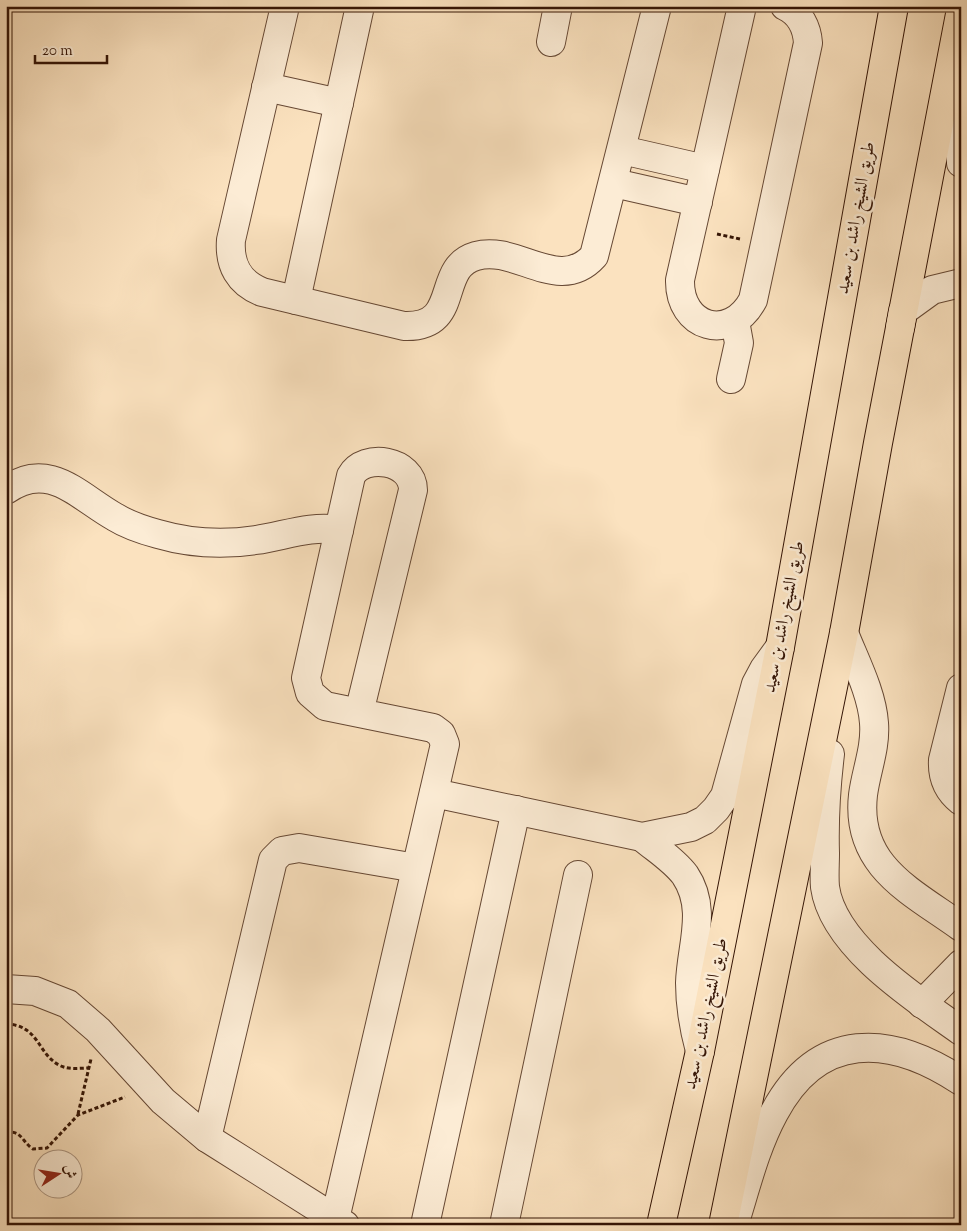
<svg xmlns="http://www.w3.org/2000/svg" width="967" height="1231" font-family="'Sorts Mill Goudy',Amiri,serif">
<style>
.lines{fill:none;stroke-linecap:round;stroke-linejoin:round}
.minor-casing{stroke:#664834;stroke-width:30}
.major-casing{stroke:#341405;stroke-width:30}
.path{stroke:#341405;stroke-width:3;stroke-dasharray:4 2.5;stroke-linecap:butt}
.minor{stroke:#fcecd5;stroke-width:28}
.major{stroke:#fbe2bf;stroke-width:28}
.labels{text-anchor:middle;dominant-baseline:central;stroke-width:5;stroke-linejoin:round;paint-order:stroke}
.street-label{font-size:18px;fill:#341405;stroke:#fcecd5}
</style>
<rect width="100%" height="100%" fill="#fbe2bf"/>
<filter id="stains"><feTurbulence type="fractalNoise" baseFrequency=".004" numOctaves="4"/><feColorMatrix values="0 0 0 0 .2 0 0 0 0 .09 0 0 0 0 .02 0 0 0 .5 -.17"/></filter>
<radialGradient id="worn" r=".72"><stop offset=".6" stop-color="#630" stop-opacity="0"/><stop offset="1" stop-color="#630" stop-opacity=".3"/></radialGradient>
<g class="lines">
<defs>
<g id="minor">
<path d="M285,6L231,240C229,265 239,283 262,292L404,326C463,328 434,268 476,256C516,244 559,295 594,256L657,6"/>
<path d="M742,6L680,280C679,328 730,343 753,300L808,43C807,28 800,13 785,6"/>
<path d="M551,42L558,6"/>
<path d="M266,87L339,103"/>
<path d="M961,115L959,134L961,163"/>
<path d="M622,150L705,169"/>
<path d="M614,183L698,202"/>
<path d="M296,300L360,6"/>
<path d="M900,328L903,311L932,290L961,283"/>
<path d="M731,379L739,343L735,321"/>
<path d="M6,490C49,459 79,497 115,517C128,525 143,530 158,534C189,543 224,545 256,540C284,536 311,525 339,530"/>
<path d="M844,633C855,661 872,693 874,723C876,748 866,771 863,795C855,866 911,891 961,927"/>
<path d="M961,688L943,760C942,777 947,790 961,801"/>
<path d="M830,754C826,787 824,819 825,853C825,864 824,876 825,887C833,946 916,999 961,1031"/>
<path d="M434,793L642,837L691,827L705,820L716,809L725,796L756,684L764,669L780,647"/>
<path d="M642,837C656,849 674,860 685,875C708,909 691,946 690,983C690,1006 694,1029 700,1051"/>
<path d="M6,989L35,991L68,1004L98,1030L163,1101L207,1138L345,1225"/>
<path d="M922,1004L961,964"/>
<path d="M207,1138L273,860L282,851L299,848L416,868"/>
<path d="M335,1219L445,744L441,734L433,728L325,706L310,693L306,678L351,476C364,452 413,460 413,490L359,713"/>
<path d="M425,1225L516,810"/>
<path d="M504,1225L578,875"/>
<path d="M734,1225C746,1187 755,1148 774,1113C818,1030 890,1034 961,1081"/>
</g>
<g id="major">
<path d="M661,1225L700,1051L780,647L894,6"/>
<path d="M723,1225L844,633L878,443L961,9"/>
</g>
</defs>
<use href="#minor" class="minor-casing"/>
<use href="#major" class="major-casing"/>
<g class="path">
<path d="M717,234L740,239"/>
<path d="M6,1024C40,1025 37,1055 61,1066C70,1070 80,1068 89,1068"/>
<path d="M78,1114L91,1059"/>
<path d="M6,1133C21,1129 22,1142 33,1149L47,1148L78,1115L125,1097"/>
</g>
<use href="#minor" class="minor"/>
<use href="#major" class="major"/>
</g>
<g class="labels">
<g class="street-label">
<text transform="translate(857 218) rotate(-80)">طريق الشيخ راشد بن سعيد</text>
<text transform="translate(785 617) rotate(-79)">طريق الشيخ راشد بن سعيد</text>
<text transform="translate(707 1014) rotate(-78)">طريق الشيخ راشد بن سعيد</text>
</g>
</g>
<rect width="967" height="1231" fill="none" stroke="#fbe2bf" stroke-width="25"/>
<rect x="8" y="8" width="952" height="1216" fill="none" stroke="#341405" stroke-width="2.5"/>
<rect x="12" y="12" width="942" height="1206" fill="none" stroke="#341405"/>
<g transform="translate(58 1174) rotate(78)"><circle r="24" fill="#fcecd5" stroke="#ac9682"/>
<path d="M0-4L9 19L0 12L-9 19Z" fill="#8f2418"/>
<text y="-8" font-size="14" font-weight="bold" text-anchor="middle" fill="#341405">ش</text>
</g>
<path d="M35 55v8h72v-8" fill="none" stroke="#341405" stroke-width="2.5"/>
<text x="42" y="55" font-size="15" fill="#341405" stroke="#fcecd5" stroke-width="4" paint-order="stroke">20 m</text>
<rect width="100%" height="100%" filter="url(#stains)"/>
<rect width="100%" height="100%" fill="url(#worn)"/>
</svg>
